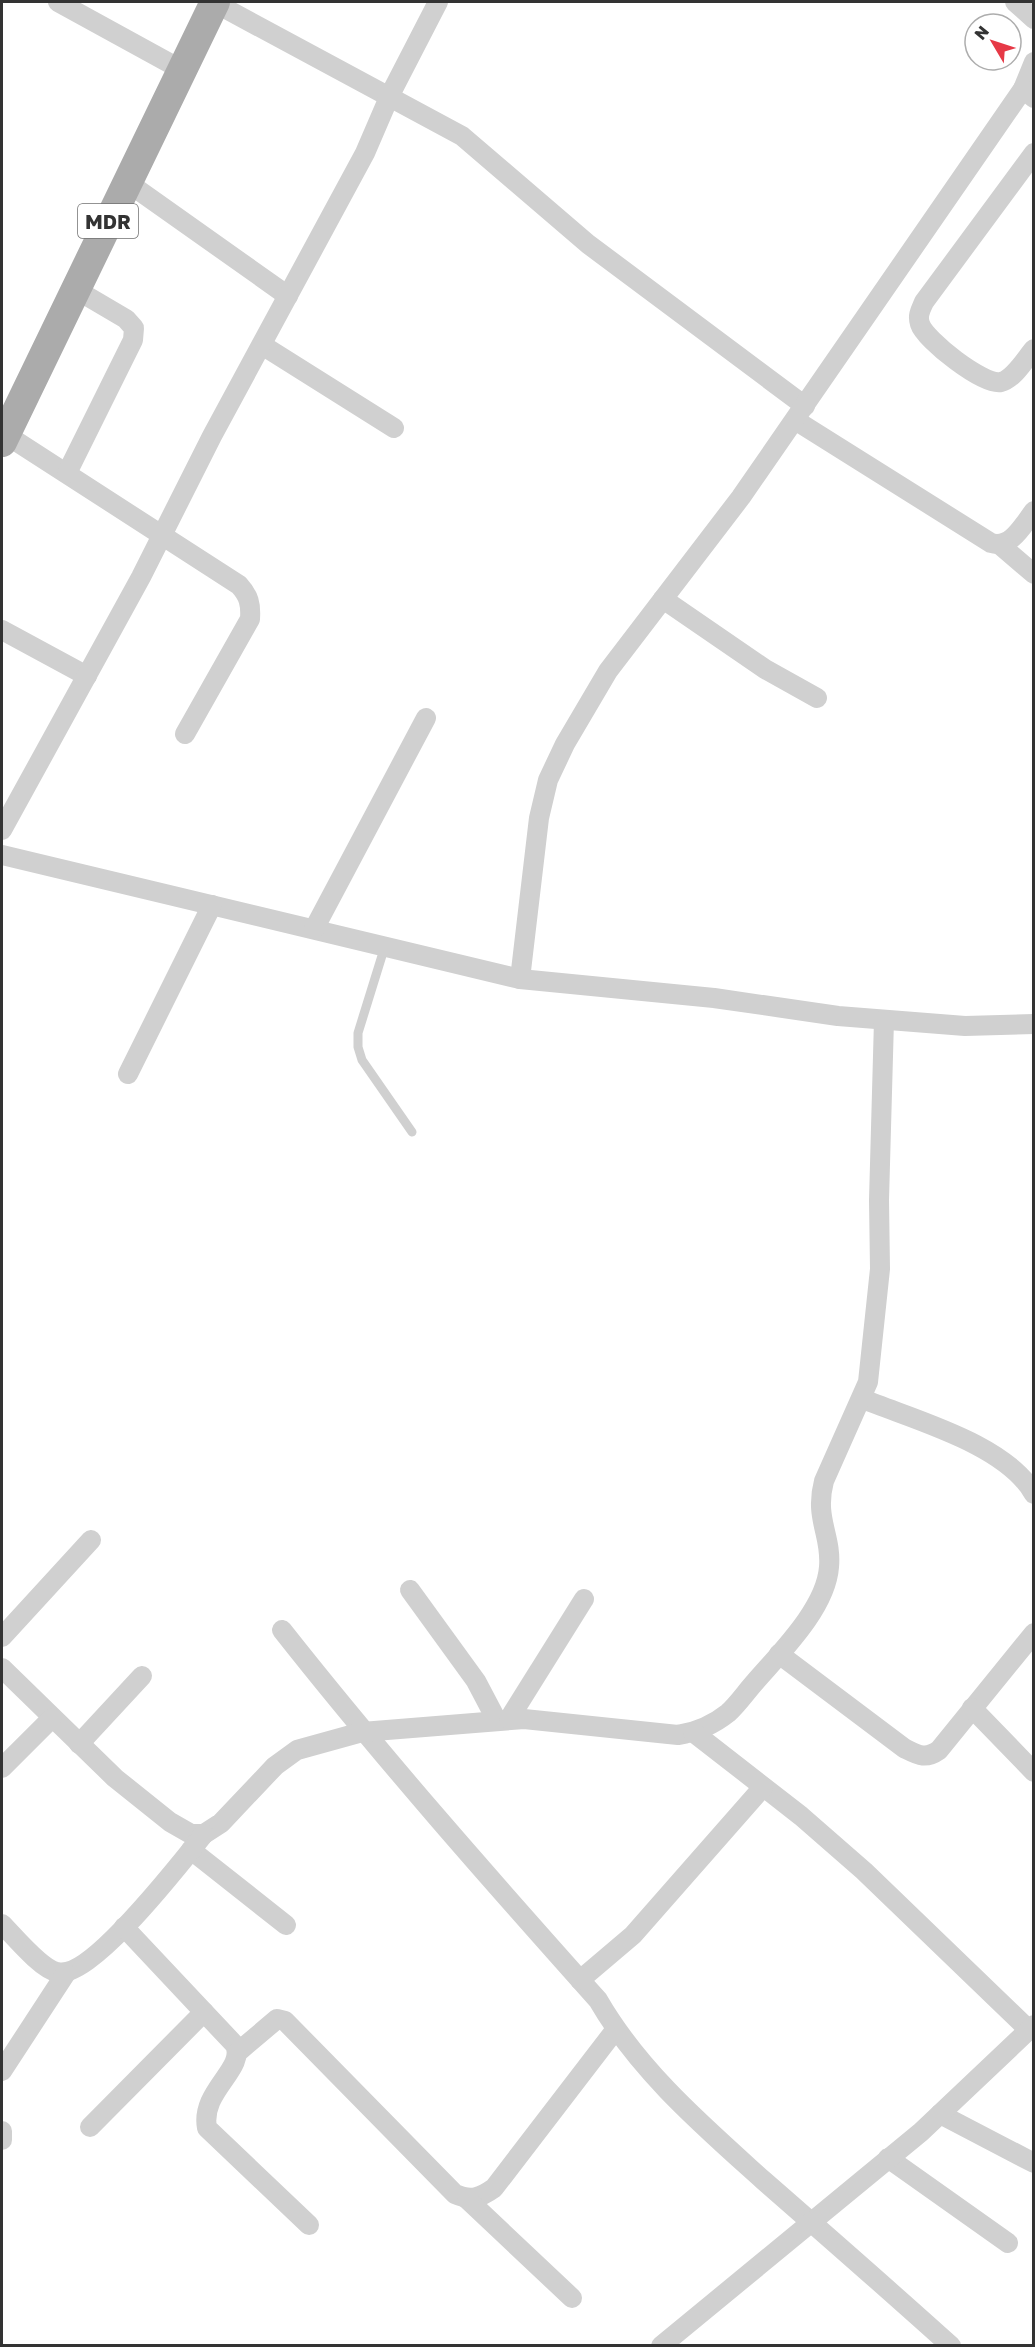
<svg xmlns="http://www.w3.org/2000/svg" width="1035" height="2347" font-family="'Golos Text',sans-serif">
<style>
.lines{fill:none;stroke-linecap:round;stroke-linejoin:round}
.lane{stroke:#d0d0d0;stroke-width:9}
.street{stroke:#d0d0d0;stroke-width:20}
.primary{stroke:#ababab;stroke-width:30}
.labels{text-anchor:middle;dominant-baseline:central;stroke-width:6;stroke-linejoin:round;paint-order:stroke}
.shield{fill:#fff;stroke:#707070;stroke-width:1.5}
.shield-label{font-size:20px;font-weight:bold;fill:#333}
</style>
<rect width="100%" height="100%" fill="#fff"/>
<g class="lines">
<path class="lane" d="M385,946L358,1033V1047L362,1060L412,1132"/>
<g class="street">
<path d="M58,2L182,70"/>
<path d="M1015,2L1034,19"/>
<path d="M215,3L462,136L588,244L805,406"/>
<path d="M1023,89L1034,62"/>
<path d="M1034,153L924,302C921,309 917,315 920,324C925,340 984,386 1001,382C1014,379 1026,358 1034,349"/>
<path d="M127,182L288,296"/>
<path d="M262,345L394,428"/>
<path d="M795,420L991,543C1011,549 1023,525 1034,511"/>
<path d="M5,434L239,585C249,596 251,604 250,619L185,734"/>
<path d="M67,473L133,340L134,328L126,319L75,289"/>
<path d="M1000,545L1034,574"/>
<path d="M663,599L765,669L817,698"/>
<path d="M2,630L87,676"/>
<path d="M2,830L141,577L212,436L365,153L390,95L438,2"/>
<path d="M2,855L520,979L714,998L838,1016L965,1026L1034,1024"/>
<path d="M314,929L426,718"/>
<path d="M520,979L539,818L548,780L565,744L608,671L741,497L1023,89L1034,98"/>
<path d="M128,1074L212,905"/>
<path d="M863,1399C914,1420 1006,1444 1034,1494"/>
<path d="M410,1590L476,1681L496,1719"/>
<path d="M282,1630C383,1758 490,1879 598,2000C639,2071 702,2125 763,2180C826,2235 889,2290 951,2346"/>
<path d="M2,1637L91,1540"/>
<path d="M779,1654L904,1748C918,1755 925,1760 939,1750L1034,1633"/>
<path d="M2,1668L115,1778L170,1822L191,1834H204L221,1823L275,1766L297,1750L362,1732L524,1719L678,1735C697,1732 713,1725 728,1713C738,1704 746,1692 755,1682C781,1652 826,1608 829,1567C832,1535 814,1519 824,1481L868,1382L880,1269L879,1200L884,1020"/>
<path d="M972,1708L1034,1772"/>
<path d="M509,1719L584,1599"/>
<path d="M693,1732L801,1816L864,1871L1028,2029"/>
<path d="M79,1744L142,1676"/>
<path d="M2,1768L52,1718"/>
<path d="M191,1850L286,1925"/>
<path d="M2,1924C14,1936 41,1969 57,1972C91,1980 182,1861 204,1834"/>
<path d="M124,1927L235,2045C246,2069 200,2091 207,2128L309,2225"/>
<path d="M580,1980L633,1935L763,1787"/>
<path d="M238,2052L277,2019L285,2021L455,2194C471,2201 480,2198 494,2188L616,2029"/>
<path d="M2,2071L66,1973"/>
<path d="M940,2114L1034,2163"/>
<path d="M90,2127L204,2012"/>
<path d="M2,2131V2140"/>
<path d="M888,2158L1008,2243"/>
<path d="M467,2199L572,2298"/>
<path d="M661,2346L921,2132L1034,2025"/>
</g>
<path class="primary" d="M2,442L215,2"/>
</g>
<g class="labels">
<rect class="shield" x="78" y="204" width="60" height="34" rx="4.5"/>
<g class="shield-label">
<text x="108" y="221">MDR</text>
</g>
</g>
<rect width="1035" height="2347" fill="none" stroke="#333333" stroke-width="6"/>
<g transform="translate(993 42) rotate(309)"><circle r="28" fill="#ffffff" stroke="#adadad" stroke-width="1.5"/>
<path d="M0-4.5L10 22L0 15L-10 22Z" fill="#e63946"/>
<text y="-9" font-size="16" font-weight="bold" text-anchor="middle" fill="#333333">N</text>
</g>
</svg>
